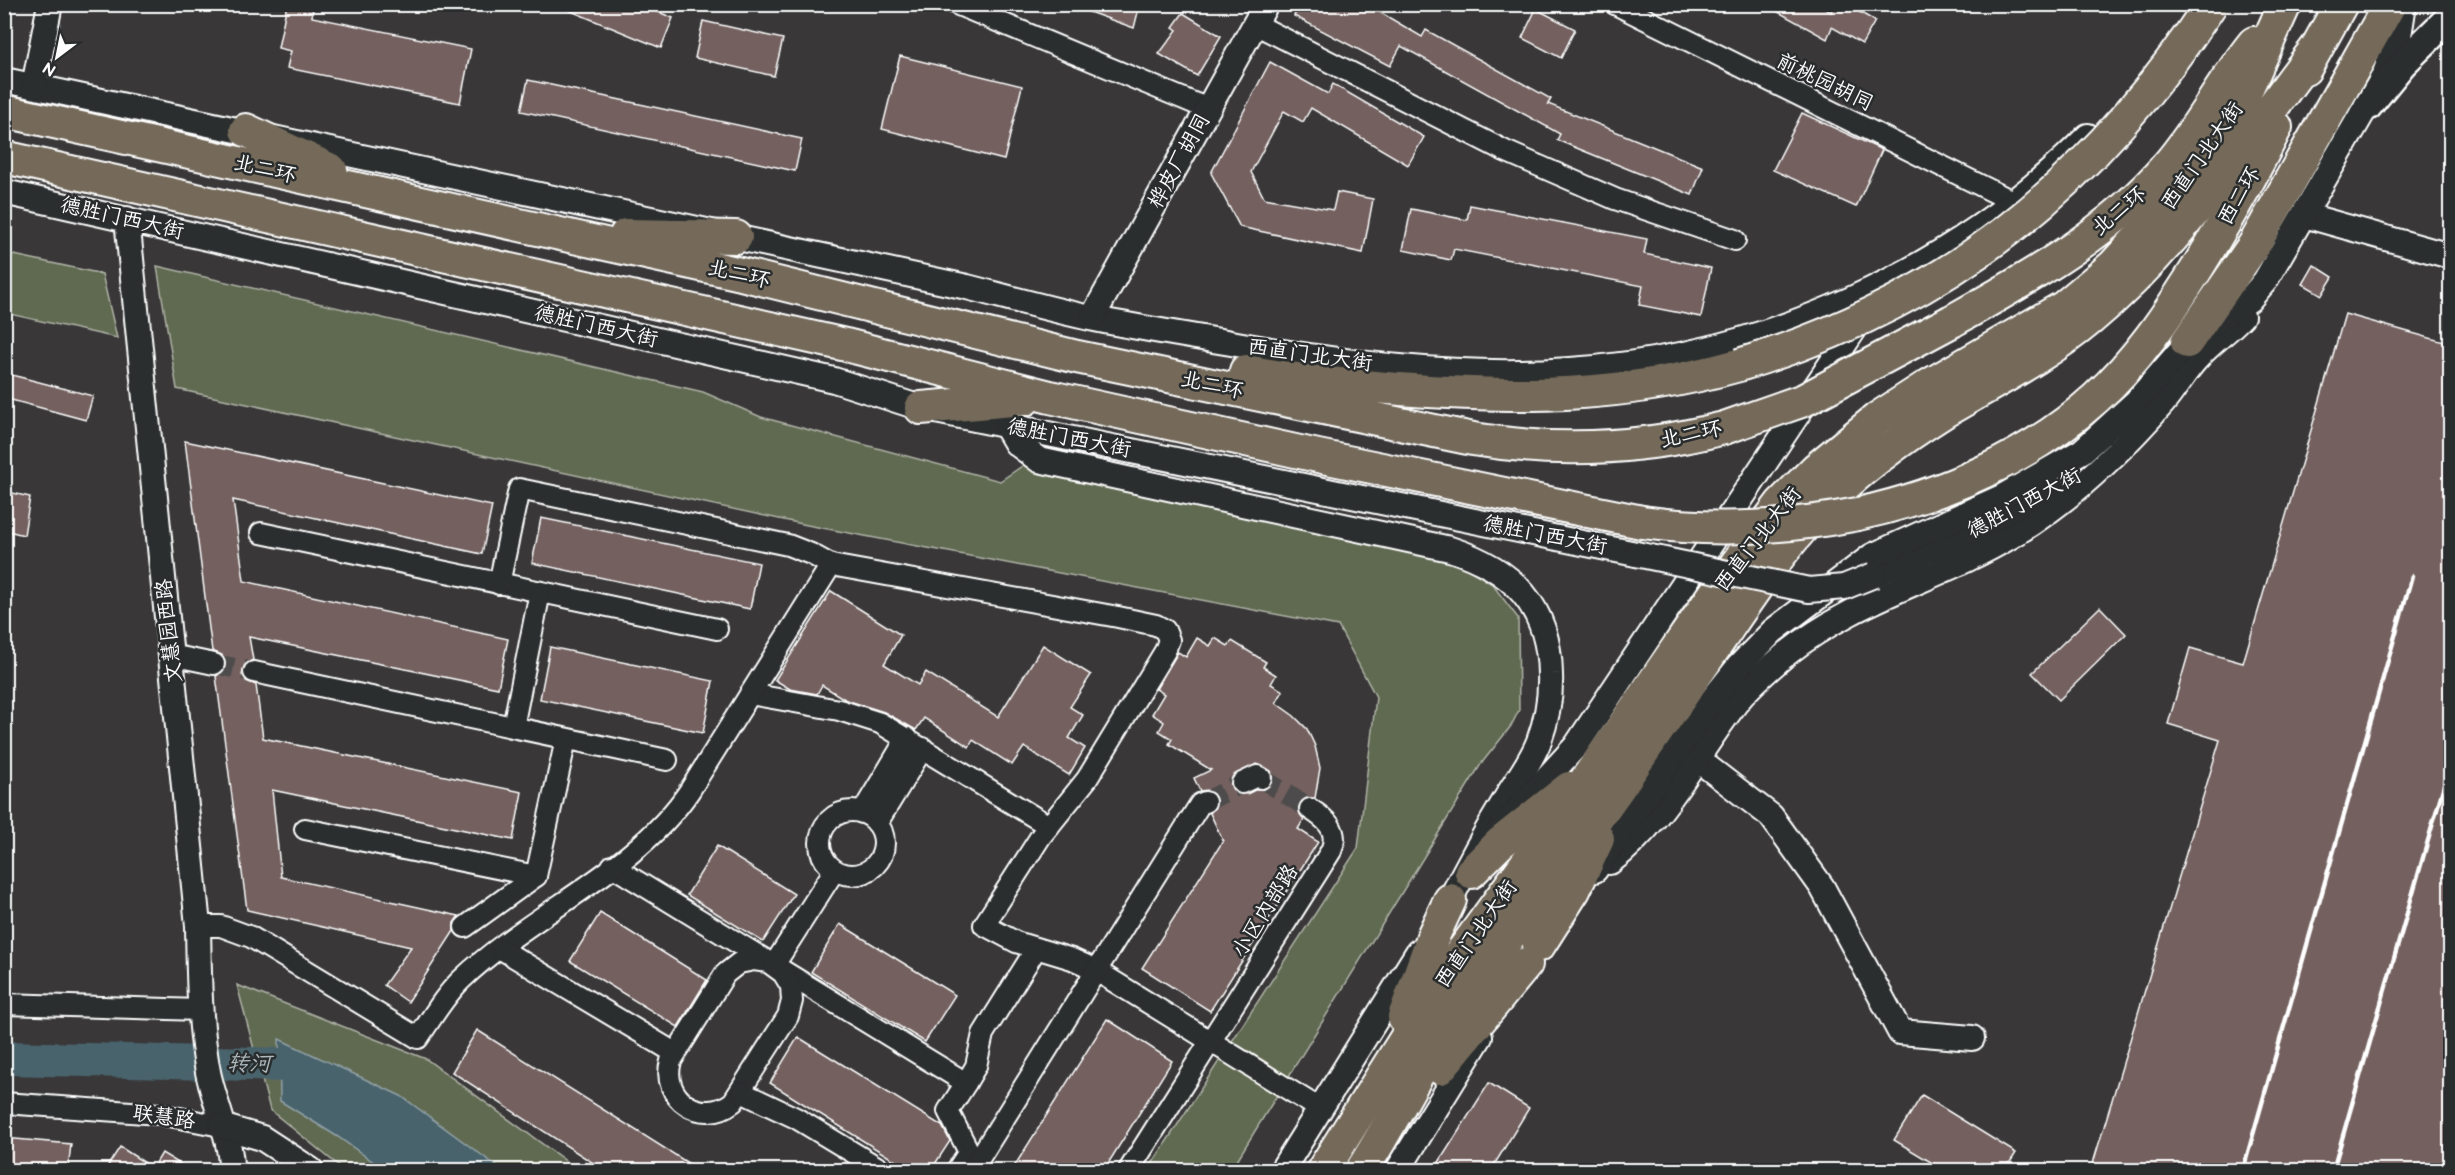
<svg xmlns="http://www.w3.org/2000/svg" width="2455" height="1175" font-family="'Balsamiq Sans','LXGW WenKai TC',sans-serif">
<style>
.green{fill:#606a51;stroke:#b0b4a8;stroke-width:1.5}
.water{fill:#48636c;stroke:#91a1a7;stroke-width:1.5}
.lines{fill:none;stroke-linecap:round;stroke-linejoin:round}
.river{stroke:#48636c;stroke-width:34}
.building{fill:#73605e;stroke:#fff;stroke-width:1.5;fill-rule:evenodd}
.minor-tunnel{stroke:#4d4b4c;stroke-width:20;stroke-dasharray:20 10;stroke-linecap:butt}
.minor-casing{stroke:#fff;stroke-width:24}
.tertiary-casing{stroke:#fff;stroke-width:28}
.secondary-casing{stroke:#fff;stroke-width:32}
.trunk-casing{stroke:#fff;stroke-width:36}
.minor{stroke:#2a2d2e;stroke-width:20}
.tertiary{stroke:#2a2d2e;stroke-width:24}
.secondary{stroke:#2a2d2e;stroke-width:27}
.trunk{stroke:#746a5a;stroke-width:32}
.rail{stroke:#fff;stroke-width:4.5}
.tertiary-bridge-casing{stroke:#fff;stroke-width:28;stroke-linecap:butt}
.trunk-bridge-casing{stroke:#fff;stroke-width:36;stroke-linecap:butt}
.tertiary-bridge{stroke:#2a2d2e;stroke-width:24}
.trunk-bridge{stroke:#746a5a;stroke-width:32}
.labels{text-anchor:middle;dominant-baseline:central;stroke-width:5;stroke-linejoin:round;paint-order:stroke}
.street-label{font-size:21px;fill:#fff;stroke:#2a2d2e}
.water-label{font-size:22px;font-style:italic;fill:#adb9bd;stroke:#2a2d2e}
</style>
<rect width="100%" height="100%" fill="#393738"/>
<filter id="ink" filterUnits="userSpaceOnUse"><feTurbulence type="fractalNoise" baseFrequency=".0167" numOctaves="2"/><feDisplacementMap in="SourceGraphic" scale="12" xChannelSelector="R" yChannelSelector="G"/><feConvolveMatrix kernelMatrix="1 2 1 2 8 2 1 2 1" color-interpolation-filters="sRGB"/></filter>
<g filter="url(#ink)">
<g class="green">
<path d="M5,253L102,274L117,338L5,313Z"/>
<path d="M157,266L703,392L761,417L1000,481L1028,462L1452,559L1492,584L1518,618L1519,710L1511,726L1481,764L1231,1170H1148L1358,848L1376,697L1338,626L807,525L177,389Z"/>
<path d="M237,985L426,1059L578,1170H344L270,1110Z"/>
</g>
<path class="water" d="M279,1039L401,1096L502,1170H385L338,1137L280,1101Z"/>
<g class="lines">
<path class="river" d="M4,1058L289,1065L323,1079"/>
</g>
<g class="building">
<path d="M287,4L313,7L312,17L471,49L460,103L287,68L291,51L278,48Z"/>
<path d="M554,4H639L673,18L661,48Z"/>
<path d="M1076,4H1140L1134,28L1075,7Z"/>
<path d="M1300,4H1366L1422,37L1426,30L1551,99L1548,104L1703,167L1692,195L1557,140L1560,134L1401,46L1390,66L1294,16Z"/>
<path d="M1764,4H1817L1831,12L1834,4H1846L1875,21L1862,44L1832,27L1827,39Z"/>
<path d="M1536,9L1575,29L1561,58L1522,38Z"/>
<path d="M1183,13L1221,36L1197,76L1159,54L1177,30L1173,27Z"/>
<path d="M703,21L783,39L774,76L695,58Z"/>
<path d="M900,56L1022,86L1004,160L882,129Z"/>
<path d="M1270,62L1328,94L1333,84L1424,137L1408,165L1311,108L1303,122L1284,111L1251,172L1264,198L1333,210L1337,192L1373,199L1363,253L1240,227L1211,173Z"/>
<path d="M528,80L802,139L795,171L521,111Z"/>
<path d="M1802,113L1882,150L1856,207L1773,170Z"/>
<path d="M1470,205L1647,239L1644,254L1711,268L1701,317L1639,305L1643,286L1454,249L1451,260L1403,250L1411,209L1467,220Z"/>
<path d="M2314,265L2333,277L2322,295L2303,284Z"/>
<path d="M2345,314L2451,344V1152L2445,1170H2091L2220,740L2168,724L2190,648L2243,663Z"/>
<path d="M8,374L93,396L86,420L4,398Z"/>
<path d="M185,441L492,506L482,554L233,500L244,581L508,639L498,688L249,637L253,660L245,664L242,675L246,681L256,685L263,738L522,792L513,840L272,790L281,877L459,916L454,923V931L408,1002L384,985L411,947L247,910L216,676L223,672L226,661L222,655L212,651Z"/>
<path d="M4,491L30,497L24,535L4,530Z"/>
<path d="M541,518L759,563L750,609L532,563Z"/>
<path d="M831,591L901,635L884,664L918,685L926,672L998,717L1043,645L1091,675L1070,707L1083,715L1069,738L1085,748L1069,775L1024,747L1012,765L973,740L969,747L924,718L916,730L884,712L846,700L822,685L817,694L790,689L775,680Z"/>
<path d="M2100,607L2126,634L2059,700L2032,673Z"/>
<path d="M1197,638L1210,646L1215,638L1228,646L1232,641L1266,662L1263,667L1276,675L1271,684L1283,691L1276,703L1294,716L1307,729L1315,746L1320,768L1315,798L1304,799L1298,809L1304,819L1298,829L1318,842L1210,1011L1142,968L1223,841L1210,813L1217,804L1216,797L1207,790L1200,791L1194,778L1211,770L1169,744L1172,739L1159,731L1164,722L1152,714L1164,694L1156,689L1177,654L1178,652L1186,657ZM1257,764L1271,771L1273,777L1271,784L1267,788L1257,789L1247,794L1235,792L1230,783L1233,776Z"/>
<path d="M550,647L713,681L703,733L540,699Z"/>
<path d="M717,846L794,894L763,942L687,895Z"/>
<path d="M600,913L707,980L678,1027L570,961Z"/>
<path d="M840,924L955,995L925,1042L811,972Z"/>
<path d="M1107,1019L1172,1061L1104,1170H1012Z"/>
<path d="M477,1030L699,1170H604L452,1072Z"/>
<path d="M798,1037L942,1126L950,1141L931,1170H910L770,1083Z"/>
<path d="M1489,1083L1529,1108L1491,1170H1434Z"/>
<path d="M1922,1095L2016,1153L2005,1170H1944L1894,1140Z"/>
<path d="M4,1138L71,1144L68,1170H4Z"/>
<path d="M120,1147L153,1168L162,1153L190,1170H105Z"/>
</g>
<g class="lines">
<g class="minor-tunnel">
<path d="M214,664L254,672"/>
<path d="M1261,778L1310,809"/>
<path d="M1205,802L1242,783"/>
</g>
<defs>
<g id="minor">
<path d="M956,4L1208,109"/>
<path d="M1615,4L2014,202"/>
<path d="M1255,24L1505,151L1615,199L1735,240"/>
<path d="M261,533L717,629"/>
<path d="M499,584L519,489L788,545L811,554L831,565"/>
<path d="M171,655L214,664"/>
<path d="M254,672L667,760"/>
<path d="M750,694L839,710L880,723L1049,826"/>
<path d="M513,727L540,592"/>
<path d="M1242,783L1257,776L1261,778"/>
<circle cx="852" cy="843" r="32"/>
<path d="M862,813L907,738"/>
<path d="M877,823L923,748"/>
<path d="M305,829L536,876"/>
<path d="M612,866L966,1083L948,1111L969,1152L957,1170"/>
<path d="M198,926H221L251,937L418,1038C432,1018 444,996 462,979C531,913 636,871 690,790L831,565L1118,617L1156,625L1165,630L1169,640L1165,651L1087,779L1041,836L984,925L1016,942L1072,959L1092,968L1320,1109"/>
<path d="M465,927L536,876L566,739"/>
<path d="M501,949L675,1053"/>
<path d="M754,960L768,962L783,973L791,986L792,1001L788,1016L733,1102C702,1126 660,1099 671,1061L725,974L739,963Z"/>
<path d="M774,965L834,871"/>
<path d="M4,1004L200,1010"/>
<path d="M966,1083L976,1066L983,1034L1036,949"/>
<path d="M741,1092L796,1118L882,1170"/>
<path d="M4,1103L159,1114L221,1126"/>
<path d="M972,1170L1200,804L1205,802"/>
<path d="M1129,1170L1331,851C1340,830 1326,819 1310,809"/>
</g>
<g id="tertiary">
<path d="M4,80L967,287C1010,298 1052,310 1095,319C1140,328 1185,335 1231,343C1342,363 1457,378 1570,370C1764,357 1951,273 2088,136"/>
<path d="M34,86L50,4"/>
<path d="M4,192L834,380L921,408L1636,554"/>
<path d="M2304,215L2450,256"/>
<path d="M127,219L198,926C199,975 199,1024 208,1072C214,1102 232,1142 231,1170"/>
<path d="M1092,318L1266,4"/>
<path d="M1006,426L1016,443L1039,460L1450,549C1513,569 1549,606 1550,674C1551,697 1547,719 1539,741C1531,762 1516,781 1505,800C1485,833 1467,866 1450,900"/>
<path d="M1874,575L1997,521L2056,490"/>
<path d="M1697,759L1771,816L1822,887L1900,1032L1972,1038"/>
<path d="M1501,828L1576,746L1863,316"/>
<path d="M1610,862C1666,820 1696,753 1739,699C1752,683 1769,669 1785,655C1855,598 1938,580 2013,535C2068,502 2121,451 2163,403C2176,388 2185,370 2199,356C2212,342 2229,330 2242,316"/>
<path d="M1595,870L1712,700L1739,666L1773,631L1872,556L2002,497L2082,451L2136,402L2193,336L2249,300L2265,281L2384,76L2399,36L2404,4"/>
<path d="M221,1126L262,1138L311,1170"/>
<path d="M1282,1170L1418,952"/>
<path d="M1398,1170L1480,1037"/>
</g>
<path id="secondary" d="M2368,106L2403,63L2450,17"/>
<g id="trunk">
<path d="M2305,69L2341,4"/>
<path d="M4,111L741,274L1077,357L1473,439C1557,453 1642,449 1724,428"/>
<path d="M246,130L331,170"/>
<path d="M4,157L846,345L1050,397L1318,456L1642,522"/>
<path d="M626,235L736,237"/>
<path d="M1952,321C2029,278 2109,234 2167,166C2200,128 2222,82 2254,43"/>
<path d="M2187,342L2254,245L2390,4"/>
<path d="M1246,371C1297,381 1349,385 1400,389C1522,398 1621,398 1739,365"/>
<path d="M921,408L1025,399"/>
<path d="M1858,514C1944,495 2030,458 2096,398C2137,361 2167,316 2196,270C2225,223 2252,176 2276,127"/>
<path d="M1471,872L1500,843L1569,788"/>
<path d="M1539,945L1574,890L1598,839"/>
<path d="M1404,1017L1434,934L1450,900"/>
<path d="M1440,1068L1526,964"/>
<path d="M1323,1170L1449,970L1568,806L1725,579L1781,504L1816,469L1878,418L1926,387L2064,307L2113,266L2173,201L2215,144L2242,99L2285,4"/>
<path d="M1362,1170C1392,1122 1418,1070 1449,1022C1503,939 1567,862 1624,780C1657,732 1689,685 1721,638C1751,594 1780,550 1816,513C1854,473 1899,440 1945,411C1994,382 2046,356 2090,319C2184,241 2242,145 2315,50"/>
</g>
</defs>
<use href="#minor" class="minor-casing"/>
<use href="#tertiary" class="tertiary-casing"/>
<use href="#secondary" class="secondary-casing"/>
<use href="#trunk" class="trunk-casing"/>
<use href="#minor" class="minor"/>
<use href="#tertiary" class="tertiary"/>
<use href="#secondary" class="secondary"/>
<use href="#trunk" class="trunk"/>
<g class="rail">
<path d="M2243,1170L2412,576"/>
<path d="M2333,1170L2450,764"/>
</g>
<defs>
<path id="tertiary-bridge" d="M1636,554L1809,590L1844,587L1874,575"/>
<g id="trunk-bridge">
<path d="M1739,365C1948,302 2092,186 2211,4"/>
<path d="M1724,428L1804,400L1952,321"/>
<path d="M1642,522C1714,532 1786,528 1858,514"/>
</g>
</defs>
<use href="#tertiary-bridge" class="tertiary-bridge-casing"/>
<use href="#trunk-bridge" class="trunk-bridge-casing"/>
<use href="#tertiary-bridge" class="tertiary-bridge"/>
<use href="#trunk-bridge" class="trunk-bridge"/>
</g>
</g>
<g class="labels">
<g class="street-label">
<text transform="translate(1825 82) rotate(26)">前桃园胡同</text>
<text transform="translate(2202 156) rotate(-55)">西直门北大街</text>
<text transform="translate(1179 161) rotate(-61)">桦皮厂胡同</text>
<text transform="translate(265 169) rotate(13)">北二环</text>
<text transform="translate(2239 196) rotate(-60)">西二环</text>
<text transform="translate(2119 211) rotate(-40)">北二环</text>
<text transform="translate(122 218) rotate(13)">德胜门西大街</text>
<text transform="translate(739 274) rotate(13)">北二环</text>
<text transform="translate(596 326) rotate(13)">德胜门西大街</text>
<text transform="translate(1310 355) rotate(8)">西直门北大街</text>
<text transform="translate(1212 385) rotate(12)">北二环</text>
<text transform="translate(1691 434) rotate(-12)">北二环</text>
<text transform="translate(1069 438) rotate(11)">德胜门西大街</text>
<text transform="translate(2024 503) rotate(-28)">德胜门西大街</text>
<text transform="translate(1545 535) rotate(11)">德胜门西大街</text>
<text transform="translate(1758 539) rotate(-52)">西直门北大街</text>
<text transform="translate(169 631) rotate(-96)">文慧园西路</text>
<text transform="translate(1265 911) rotate(-58)">小区内部路</text>
<text transform="translate(1476 934) rotate(-55)">西直门北大街</text>
<text transform="translate(164 1117) rotate(8)">联慧路</text>
</g>
<g class="water-label">
<text transform="translate(249 1064) rotate(1)">转河</text>
</g>
</g>
<rect width="2455" height="1175" fill="none" stroke="#2a2d2e" stroke-width="24"/>
<rect x="12" y="12" width="2431" height="1151" fill="none" stroke="#fff" stroke-width="2" filter="url(#ink)"/>
<g transform="translate(57 57) rotate(212)" stroke="#2a2d2e" stroke-width="4.5" paint-order="stroke">
<path d="M0-4.5L10 22L0 15L-10 22Z" fill="#ffffff"/>
<text y="-9" font-size="16" font-weight="bold" text-anchor="middle" fill="#ffffff">N</text>
</g>
</svg>
